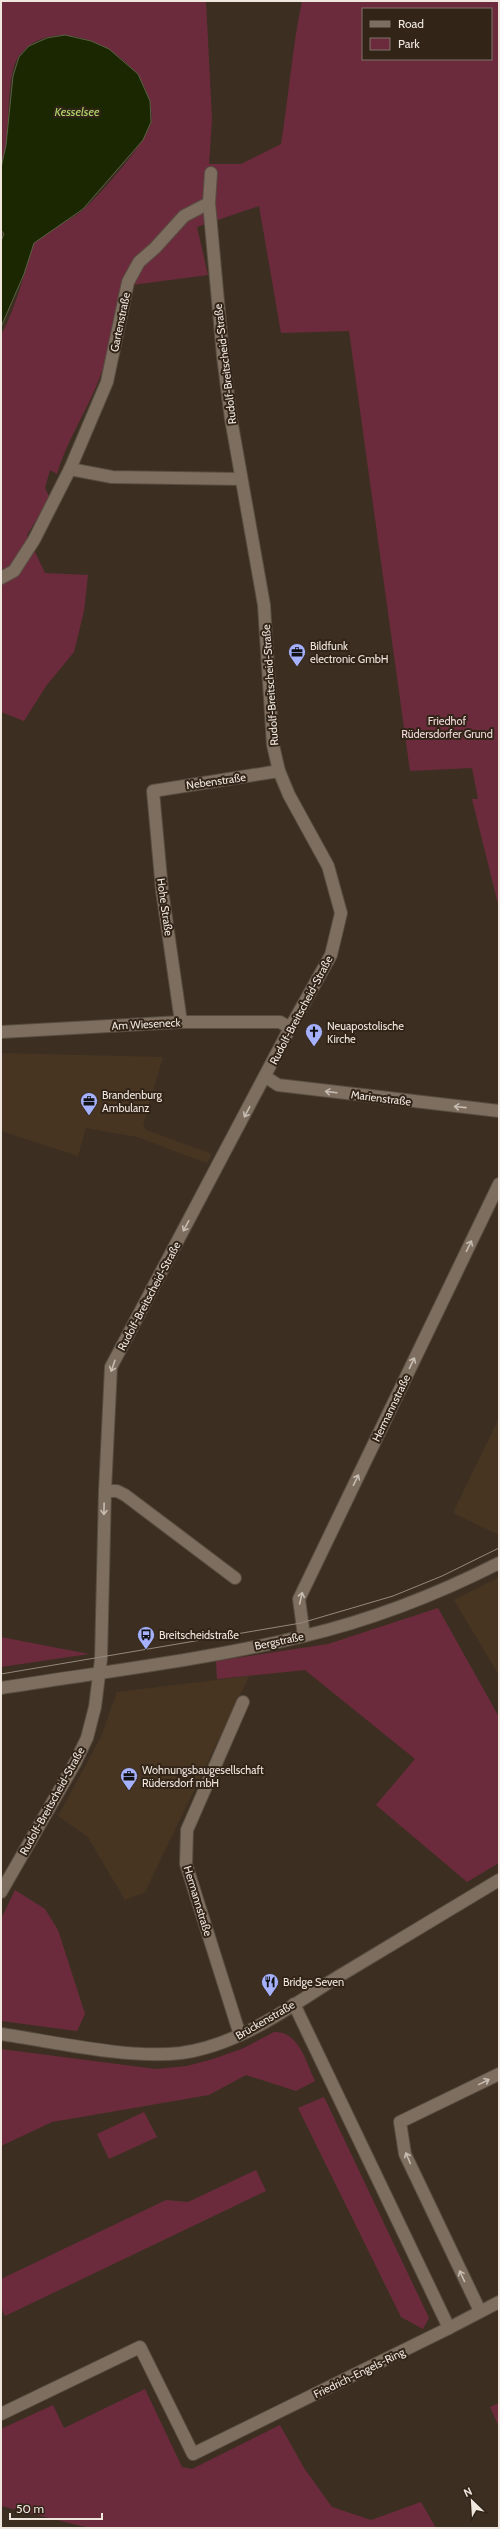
<svg xmlns="http://www.w3.org/2000/svg" width="500" height="2529" font-family="Cabin,sans-serif">
<style>
.built{fill:#473522}
.green{fill:#6c2b3c;fill-rule:evenodd}
.water{fill:#1a2700;stroke:#5a6043}
.lines{fill:none;stroke-linecap:round;stroke-linejoin:round}
.minor-casing{stroke:#584d41;stroke-width:14}
.minor{stroke:#7d6e5f;stroke-width:12}
.tram{stroke:#94897f;stroke-width:1}
.oneway{stroke:#c7bcb2}
.labels{text-anchor:middle;dominant-baseline:central;stroke-width:4;stroke-linejoin:round;paint-order:stroke}
.street-label{font-size:11px;fill:#efe6de;stroke:#322518}
.poi-label{font-size:11px;fill:#efe6de;stroke:#322518;text-anchor:start}
.park-label{font-size:11px;fill:#f1d8dc;stroke:#322518}
.water-label{font-size:12px;font-style:italic;fill:#b1d76c;stroke:#322518}
</style>
<rect width="100%" height="100%" fill="#3c2f22"/>
<g class="built">
<path d="M1,1053L163,1057L143,1125L146,1130L212,1154L207,1163L137,1137L86,1128L78,1156L1,1131Z"/>
<path d="M499,1418V1535L453,1513Z"/>
<path d="M499,1577V1675L454,1600Z"/>
<path d="M249,1676L145,1892L125,1900L88,1837L58,1816L101,1737L117,1692Z"/>
</g>
<g class="green">
<path d="M1,1H206L212,119L209,164H241L281,144C289,96 292,48 302,1H499V908L472,799H478L472,768L410,771L349,331L281,333L259,206L197,227L208,275L124,286C117,321 110,354 96,387C83,417 66,443 57,474L50,470L45,488L50,498L27,535L45,573L88,575L84,611L74,652L46,686L24,721L1,712V335C13,313 20,289 27,265C29,258 31,247 35,242C48,229 69,222 83,210C99,196 148,141 151,122C160,61 58,3 19,56C6,73 10,124 6,146C5,153 3,160 1,166ZM363,9H491V59H363Z"/>
<path d="M438,1608L499,1717V1863L467,1882L376,1805L415,1759L305,1670L217,1679L216,1661L328,1644Z"/>
<path d="M1,1637L89,1654L1,1667Z"/>
<path d="M15,1890L45,1909L58,1930L85,2014L77,2031L1,2021V1919Z"/>
<path d="M274,2032C299,2031 306,2062 315,2081L296,2091L246,2075L209,2095L52,2122L1,2146V2049L156,2069L187,2066L213,2059L244,2048Z"/>
<path d="M324,2097L429,2318L423,2329L401,2317L298,2108Z"/>
<path d="M144,2112L157,2137L109,2159L97,2134Z"/>
<path d="M256,2170L266,2191L5,2316L1,2308V2279L166,2200L188,2202Z"/>
<path d="M145,2389L182,2467L192,2469L280,2425L304,2468L332,2507L371,2520L421,2502L436,2528H89L1,2506V2429L53,2405L64,2428Z"/>
<path d="M499,2403V2427L490,2407Z"/>
</g>
<path class="water" d="M65,35L91,41L109,49L138,74L150,101L151,122L143,140L83,209L34,243L24,274L1,327V241L4,234L1,230V168L6,145L13,76L19,57L29,46L47,38Z"/>
<g class="lines">
<defs>
<g id="minor">
<path d="M70,469L112,477L241,479"/>
<path d="M1,578L14,571L34,540L70,469L107,382L128,282L139,262L155,248L184,216L209,203"/>
<path d="M181,1022L162,890L153,791L279,771"/>
<path d="M1,1032L181,1022H280L290,1028"/>
<path d="M266,1077L278,1085L499,1111"/>
<path d="M105,1491H117L125,1495L235,1578"/>
<path d="M304,1636L299,1599L499,1184"/>
<path d="M1,1688C102,1672 205,1660 304,1636C371,1620 438,1594 499,1563"/>
<path d="M1,1892L75,1763L87,1738L95,1707L101,1659L105,1491L111,1367L290,1028L331,955L341,913L328,866L289,795L279,771L273,745L264,605L231,419L223,356L209,203L211,173"/>
<path d="M1,2034C56,2042 127,2059 181,2053C239,2045 288,2008 336,1978C390,1945 445,1913 499,1880"/>
<path d="M240,2035L186,1864L187,1830L243,1702"/>
<path d="M480,2311L405,2154L400,2122L499,2074"/>
<path d="M449,2328L499,2302"/>
<path d="M1,2414L140,2347L193,2454L449,2328L294,2004"/>
</g>
</defs>
<use href="#minor" class="minor-casing"/>
<use href="#minor" class="minor"/>
<path class="tram" d="M1,1674L301,1623L393,1596L442,1576L499,1548"/>
</g>
<defs><path id="oneway-shaft" d="M-6 0H5M1.5-3L5.5 0L1.5 3" fill="none" stroke-width="1.6" stroke-linecap="round" stroke-linejoin="round"/></defs>
<g class="oneway">
<use href="#oneway-shaft" transform="translate(331 1092) rotate(-173)"/>
<use href="#oneway-shaft" transform="translate(460 1107) rotate(-174)"/>
<use href="#oneway-shaft" transform="translate(247 1112) rotate(118)"/>
<use href="#oneway-shaft" transform="translate(186 1226) rotate(118)"/>
<use href="#oneway-shaft" transform="translate(469 1246) rotate(-64)"/>
<use href="#oneway-shaft" transform="translate(412 1363) rotate(-64)"/>
<use href="#oneway-shaft" transform="translate(113 1366) rotate(109)"/>
<use href="#oneway-shaft" transform="translate(356 1480) rotate(-64)"/>
<use href="#oneway-shaft" transform="translate(104 1509) rotate(91)"/>
<use href="#oneway-shaft" transform="translate(301 1598) rotate(-77)"/>
<use href="#oneway-shaft" transform="translate(484 2082) rotate(-26)"/>
<use href="#oneway-shaft" transform="translate(408 2158) rotate(-113)"/>
<use href="#oneway-shaft" transform="translate(462 2276) rotate(-115)"/>
</g>
<defs>
<symbol id="office-pin" viewBox="-11 -11 22 30"><path d="M0 17L-7.5 6A9.5 9.5 0 1 1 7.5 6Z" fill="#a5b1fc" stroke="#322518"/><path d="M-6-3h4V-5.5h4V-3h4V5H-6ZM-1-4.5V-3h2v-1.5ZM-6 0V1H6V0Z" fill="#111"/></symbol>
<symbol id="church-pin" viewBox="-11 -11 22 30"><path d="M0 17L-7.5 6A9.5 9.5 0 1 1 7.5 6Z" fill="#a5b1fc" stroke="#322518"/><path d="M-1.2-6h2.4v3.5h3.3v2.4h-3.3V6h-2.4V-.1h-3.3v-2.4h3.3Z" fill="#111"/></symbol>
<symbol id="bus-pin" viewBox="-11 -11 22 30"><path d="M0 17L-7.5 6A9.5 9.5 0 1 1 7.5 6Z" fill="#a5b1fc" stroke="#322518"/><path d="M-5-6H5V4H4V6H2V4H-2V6H-4V4H-5ZM-3.5-4V0h7V-4ZM-3.5 1.2v1.5H-2V1.2ZM2 1.2v1.5H3.5V1.2Z" fill="#111"/></symbol>
<symbol id="restaurant-pin" viewBox="-11 -11 22 30"><path d="M0 17L-7.5 6A9.5 9.5 0 1 1 7.5 6Z" fill="#a5b1fc" stroke="#322518"/><path d="M-5-6h1v4h1v-4h1v4h1v-4h1v5L-1.5 .5V6h-2V.5L-5-1ZM5-6V6H3V1.5H1.5Q1.5-4 5-6Z" fill="#111"/></symbol>
</defs>
<g fill-rule="evenodd">
<use href="#office-pin" x="287" y="642" width="20" height="27"/>
<use href="#church-pin" x="304" y="1022" width="20" height="27"/>
<use href="#office-pin" x="79" y="1091" width="20" height="27"/>
<use href="#bus-pin" x="136" y="1625" width="20" height="27"/>
<use href="#office-pin" x="119" y="1766" width="20" height="27"/>
<use href="#restaurant-pin" x="260" y="1972" width="20" height="27"/>
</g>
<g class="labels">
<g class="street-label">
<text transform="translate(120 322) rotate(-78)">Gartenstraße</text>
<text transform="translate(225 364) rotate(-97)">Rudolf-Breitscheid-Straße</text>
<text transform="translate(270 685) rotate(-94)">Rudolf-Breitscheid-Straße</text>
<text transform="translate(216 781) rotate(-8)">Nebenstraße</text>
<text transform="translate(165 907) rotate(82)">Hohe Straße</text>
<text transform="translate(301 1010) rotate(-62)">Rudolf-Breitscheid-Straße</text>
<text transform="translate(146 1024) rotate(-3)">Am Wieseneck</text>
<text transform="translate(381 1098) rotate(7)">Marienstraße</text>
<text transform="translate(149 1296) rotate(-62)">Rudolf-Breitscheid-Straße</text>
<text transform="translate(391 1408) rotate(-64)">Hermannstraße</text>
<text transform="translate(279 1641) rotate(-12)">Bergstraße</text>
<text transform="translate(52 1801) rotate(-61)">Rudolf-Breitscheid-Straße</text>
<text transform="translate(198 1901) rotate(73)">Hermannstraße</text>
<text transform="translate(265 2020) rotate(-30)">Brückenstraße</text>
<text transform="translate(359 2373) rotate(-26)">Friedrich-Engels-Ring</text>
</g>
<g class="poi-label">
<text x="310" y="646">Bildfunk<tspan x="310" dy="13">electronic GmbH</tspan></text>
<text x="327" y="1026">Neuapostolische<tspan x="327" dy="13">Kirche</tspan></text>
<text x="102" y="1095">Brandenburg<tspan x="102" dy="13">Ambulanz</tspan></text>
<text x="159" y="1635">Breitscheidstraße</text>
<text x="142" y="1770">Wohnungsbaugesellschaft<tspan x="142" dy="13">Rüdersdorf mbH</tspan></text>
<text x="283" y="1982">Bridge Seven</text>
</g>
<g class="park-label">
<text x="447" y="721">Friedhof<tspan x="447" dy="13">Rüdersdorfer Grund</tspan></text>
</g>
<g class="water-label">
<text x="77" y="111">Kesselsee</text>
</g>
</g>
<rect width="500" height="2529" fill="none" stroke="#efe6de" stroke-width="4"/>
<rect x="362" y="8" width="130" height="52" fill="#322518" stroke="#7e7267"/>
<rect x="370" y="21" width="20" height="6" fill="#7d6e5f" stroke="#7e7267"/>
<text x="398" y="28" font-size="12" fill="#efe6de">Road</text>
<rect x="370" y="38" width="20" height="12" fill="#6c2b3c" stroke="#7e7267"/>
<text x="398" y="48" font-size="12" fill="#efe6de">Park</text>
<g transform="translate(472 2501) rotate(335)" stroke="#322518" stroke-width="3" paint-order="stroke">
<path d="M0-3L7 15L0 10L-7 15Z" fill="#efe6de"/>
<text y="-6" font-size="11" font-weight="bold" text-anchor="middle" fill="#efe6de">N</text>
</g>
<path d="M10 2513v6h92v-6" fill="none" stroke="#efe6de" stroke-width="2"/>
<text x="16" y="2513" font-size="12" fill="#efe6de" stroke="#322518" stroke-width="3" paint-order="stroke">50 m</text>
</svg>
